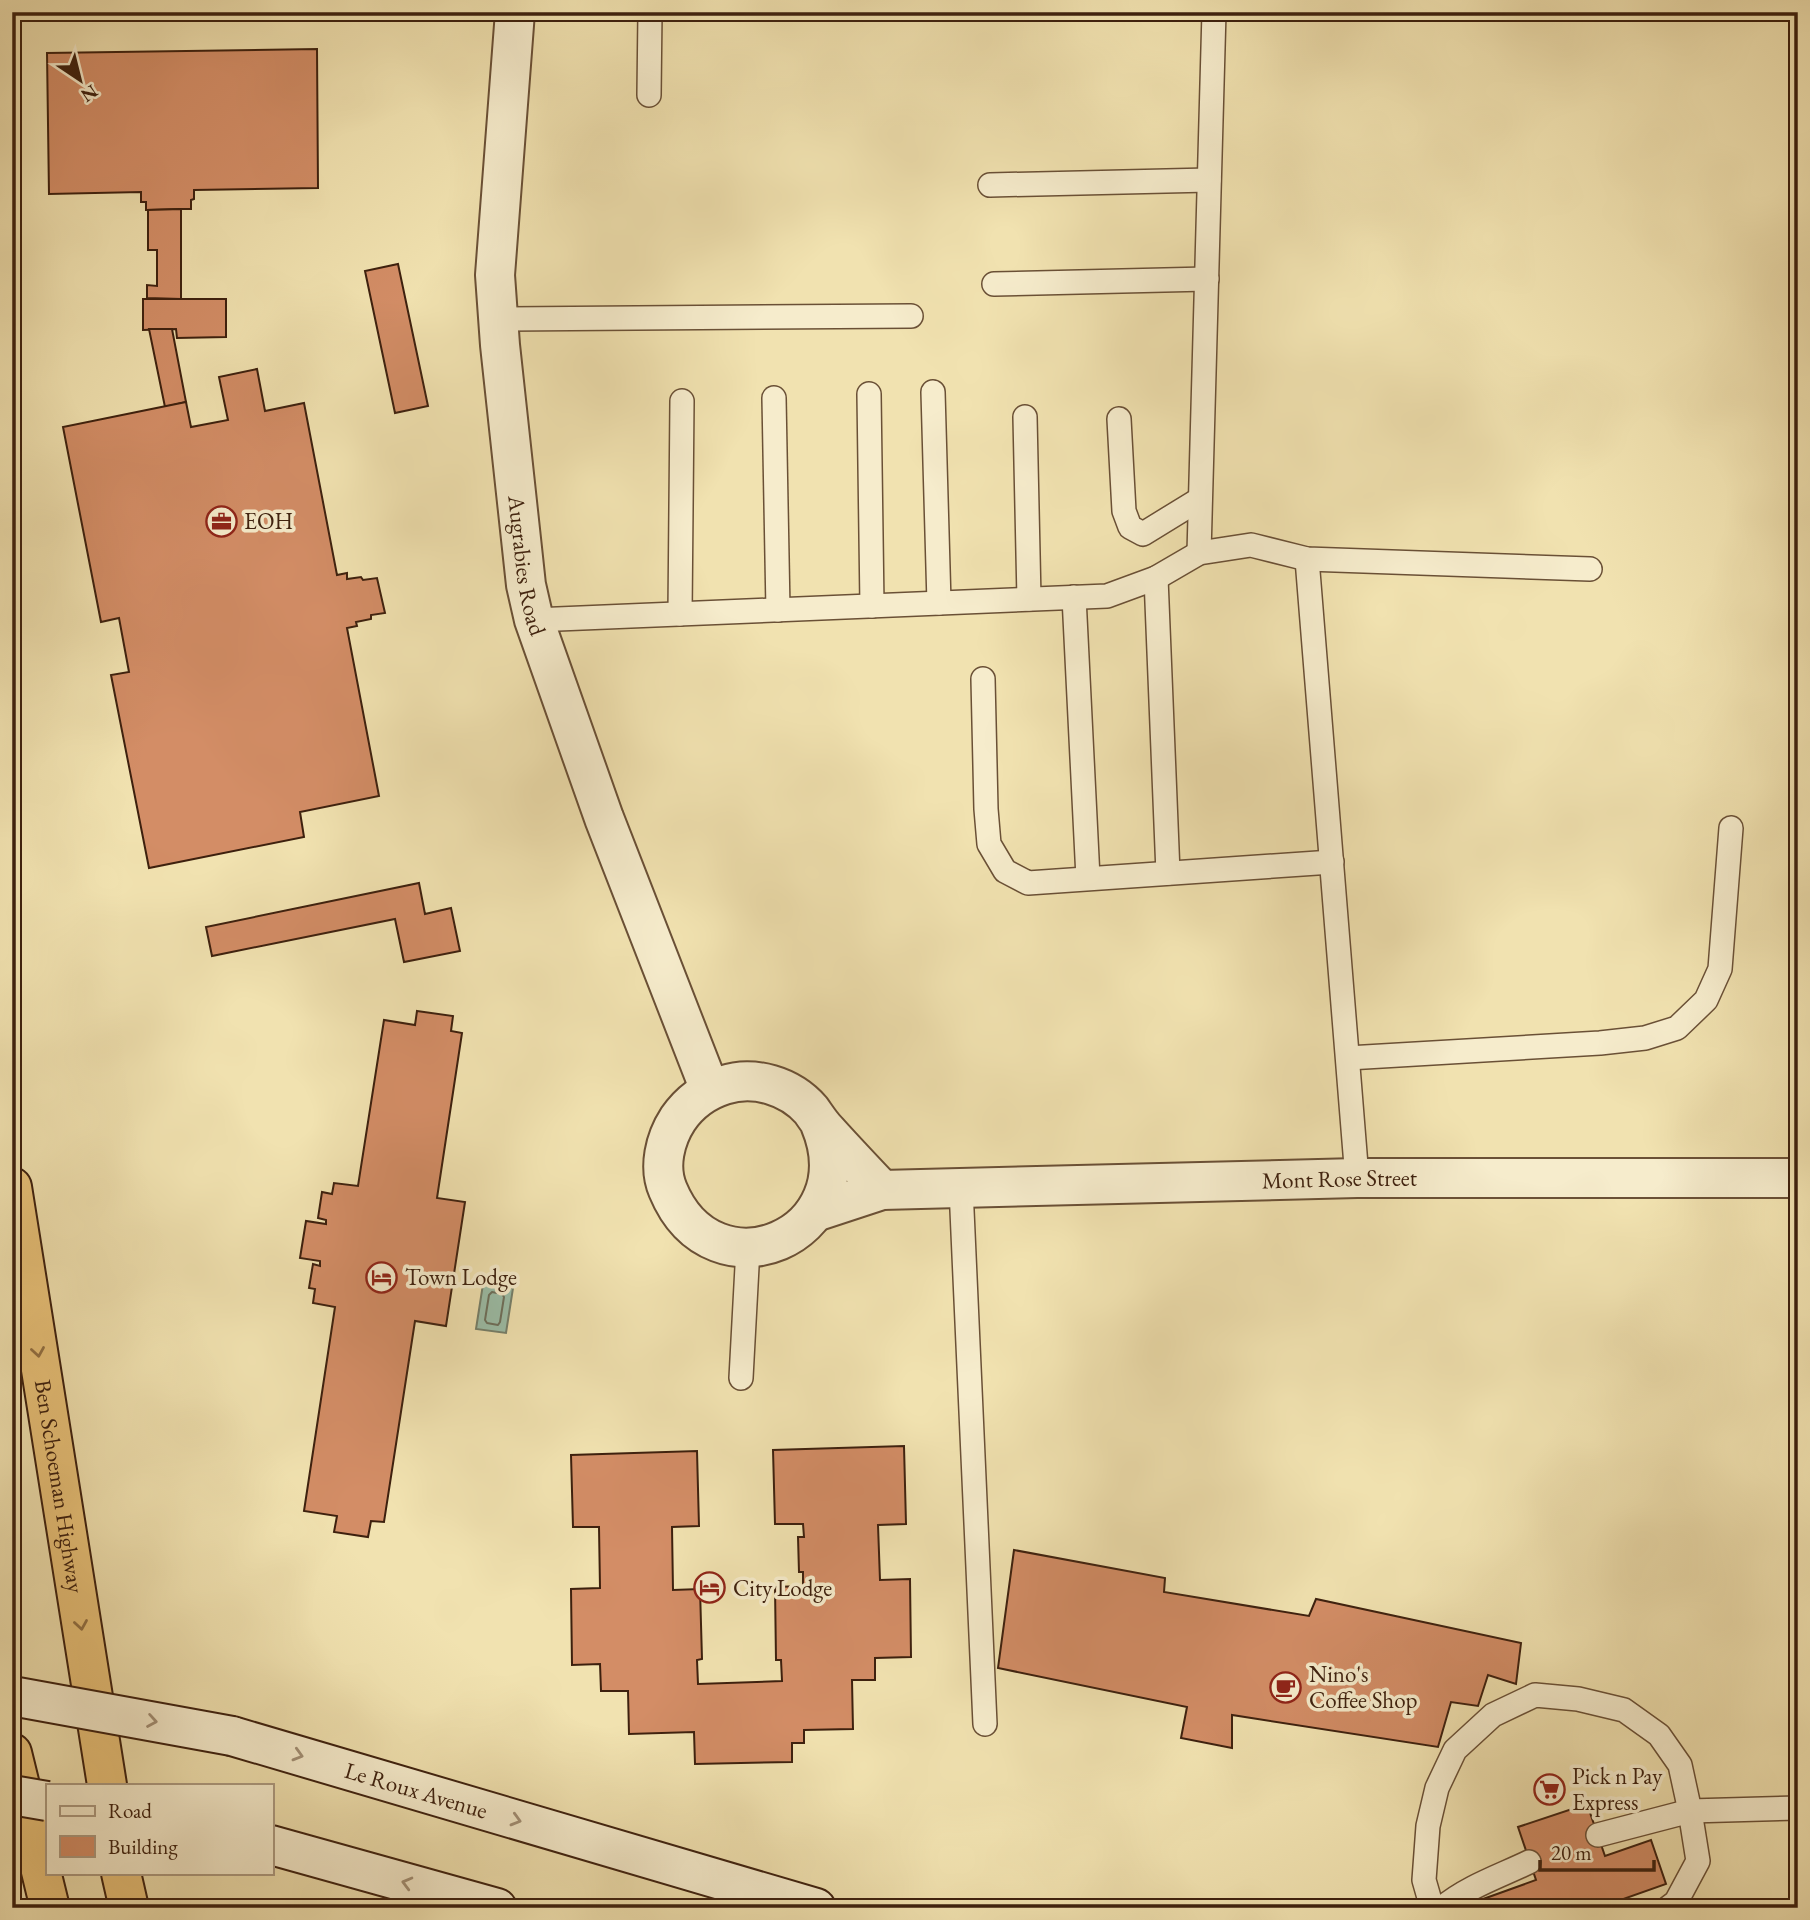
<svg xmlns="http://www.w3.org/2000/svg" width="1810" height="1920" font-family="'EB Garamond',serif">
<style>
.water{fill:#9bbea8;stroke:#757f6a;stroke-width:2}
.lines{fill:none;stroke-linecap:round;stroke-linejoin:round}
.shore{stroke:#6c6f5b;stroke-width:2}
.building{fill:#d38d66;stroke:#3d200e;stroke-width:2}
.lane-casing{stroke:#6a5036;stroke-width:26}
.street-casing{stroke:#6a5036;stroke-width:42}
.secondary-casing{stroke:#3d200e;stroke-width:42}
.highway-casing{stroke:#3d200e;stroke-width:42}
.lane{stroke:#f6eccc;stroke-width:23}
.street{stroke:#f6eccc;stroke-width:38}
.secondary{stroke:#f6eccc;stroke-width:38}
.highway{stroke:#e8c178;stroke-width:38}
.secondary-bridge-casing{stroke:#3d200e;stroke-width:42;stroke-linecap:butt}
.secondary-bridge{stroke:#f6eccc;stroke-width:38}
.oneway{stroke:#927043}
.oneway2{stroke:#a39076}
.labels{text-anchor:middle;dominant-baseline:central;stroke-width:7;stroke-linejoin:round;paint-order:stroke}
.poi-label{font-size:23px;fill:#3d200e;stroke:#f6eccc;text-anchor:start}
.street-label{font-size:23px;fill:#3d200e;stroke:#f6eccc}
</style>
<rect width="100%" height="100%" fill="#f1e2b0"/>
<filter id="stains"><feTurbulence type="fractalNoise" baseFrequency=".00286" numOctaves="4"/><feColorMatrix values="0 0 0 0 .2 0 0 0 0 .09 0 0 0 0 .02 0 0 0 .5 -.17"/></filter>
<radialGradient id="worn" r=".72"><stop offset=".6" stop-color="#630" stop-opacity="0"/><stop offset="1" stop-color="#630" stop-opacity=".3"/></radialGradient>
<path class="water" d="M483,1284L513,1288L506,1333L476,1329Z"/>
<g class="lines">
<path class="shore" d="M492,1292L502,1294L504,1297L500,1322L498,1325L487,1323L485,1320L489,1295Z"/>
</g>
<g class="building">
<path d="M317,49L318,188L194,190V199L191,200V209H181L146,210V202H141V192L49,194L47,53Z"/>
<path d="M181,209V299L147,298V285L157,286V250H148V210Z"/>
<path d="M398,264L428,406L395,413L365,271Z"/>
<path d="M143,299H226V337L177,338L176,329L143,330Z"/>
<path d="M149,329H172L186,402L165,407Z"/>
<path d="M257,369L265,411L304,403L337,575L347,573V579L361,577L363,580L377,578L385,613L371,615V619L356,622L357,626L347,628L379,796L300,812L304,837L149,868L111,675L129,672L119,618L101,622L63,427L186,402L191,427L228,420L219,377Z"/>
<path d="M419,883L425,914L451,908L460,951L404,962L395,919L212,956L206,927Z"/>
<path d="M417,1011L453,1016L451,1031L462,1033L437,1198L465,1202L446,1326L415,1321L384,1522L371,1521L368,1537L334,1532L337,1516L304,1511L335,1307L313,1303L315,1289L309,1288L313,1264L320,1266V1261L300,1258L306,1221L326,1224V1220L318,1218L322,1192L332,1194L334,1183L358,1186L384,1020L415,1025Z"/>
<path d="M904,1446L906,1524L878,1525L880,1580L910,1579L911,1657L875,1658V1680H852L853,1729L804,1730V1743H792V1762L695,1764L694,1732L629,1734L628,1691H601L600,1664L572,1665L571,1589L600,1588L599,1527H573L571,1455L697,1451L699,1526L672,1527L673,1590L700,1589L702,1659L697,1660L698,1684L782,1681L781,1660H776L775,1587L803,1586V1572H799L798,1537H804L803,1524H775L773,1450Z"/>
<path d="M1014,1550L1165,1578L1164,1592L1309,1616L1316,1599L1521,1643L1516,1684L1488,1675L1478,1706L1451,1702L1438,1747L1232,1715V1748L1181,1738L1187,1707L998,1668Z"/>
<path d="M1587,1804L1605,1856L1651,1840L1666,1884L1598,1908H1458L1536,1880L1518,1827Z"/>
</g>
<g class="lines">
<defs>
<g id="lane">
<path d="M649,95L650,12"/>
<path d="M990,185L1209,180"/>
<path d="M994,284L1207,279"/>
<path d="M498,319L911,316"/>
<path d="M933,392L939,603"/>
<path d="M869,394L872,606"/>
<path d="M774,398L778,610"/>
<path d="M1025,417L1029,599"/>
<path d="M1119,419L1124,511L1130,527L1143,534L1200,499"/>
<path d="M1199,553L1214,12"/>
<path d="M1307,559L1357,1178"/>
<path d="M1156,578L1168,873"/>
<path d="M1074,597L1088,878"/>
<path d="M680,614L682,401"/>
<path d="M534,620L1107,596L1156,578L1199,553L1251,545L1307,559L1590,569"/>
<path d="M983,679L986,809L989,844L1005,871L1028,883L1332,862"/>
<path d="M1348,1058L1600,1043L1645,1038L1677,1028L1706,1000L1720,969L1731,828"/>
<path d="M961,1188L985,1724"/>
<path d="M741,1378L748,1248"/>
<path d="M1598,1835L1690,1811L1698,1861L1676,1902L1668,1908"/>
<path d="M1432,1908L1424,1880L1428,1826L1437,1788L1455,1750L1493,1715L1535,1695L1578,1699L1624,1710L1659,1735L1680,1765L1690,1811L1798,1808"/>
<path d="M1442,1908C1467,1887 1500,1876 1529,1862"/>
</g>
<g id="street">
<path id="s1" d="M515,12L495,275L500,345L526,585L534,620L604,818L710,1090"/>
<path d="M820,1124C867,1236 714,1301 668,1190C658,1167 665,1139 678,1119C689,1103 705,1091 724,1085C754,1075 790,1086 811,1110C816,1117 821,1125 827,1131C845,1151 863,1170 882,1190"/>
<path id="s2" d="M815,1212L882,1190L1357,1178H1798"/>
</g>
<g id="secondary">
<path id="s3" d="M232,1736L816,1908"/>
<path d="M271,1845L497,1908"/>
</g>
<g id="highway">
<path id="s4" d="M12,1187L107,1785"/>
<path d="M12,1753L50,1908"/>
<path d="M121,1873L129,1908"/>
</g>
</defs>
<use href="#lane" class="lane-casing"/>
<use href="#street" class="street-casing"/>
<use href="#secondary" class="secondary-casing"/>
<use href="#highway" class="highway-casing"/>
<use href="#lane" class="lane"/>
<use href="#street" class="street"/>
<use href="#secondary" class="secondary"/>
<use href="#highway" class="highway"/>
<defs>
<g id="secondary-bridge">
<path d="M12,1696L232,1736"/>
<path d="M12,1795L47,1801"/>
</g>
</defs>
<use href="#secondary-bridge" class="secondary-bridge-casing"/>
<use href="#secondary-bridge" class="secondary-bridge"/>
</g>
<defs><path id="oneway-chevron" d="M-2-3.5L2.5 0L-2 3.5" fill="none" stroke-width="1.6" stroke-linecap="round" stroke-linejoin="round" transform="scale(1.75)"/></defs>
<g class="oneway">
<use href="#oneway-chevron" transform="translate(38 1352) rotate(81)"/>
<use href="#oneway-chevron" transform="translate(81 1625) rotate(81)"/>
</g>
<g class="oneway2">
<use href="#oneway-chevron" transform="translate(152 1721) rotate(10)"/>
<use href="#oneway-chevron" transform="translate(298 1755) rotate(16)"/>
<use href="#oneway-chevron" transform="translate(516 1820) rotate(16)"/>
<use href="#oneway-chevron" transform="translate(407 1883) rotate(-165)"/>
</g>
<defs>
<symbol id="office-ring" viewBox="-11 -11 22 22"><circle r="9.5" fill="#f6eccc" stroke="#8f2418" stroke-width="1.5"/><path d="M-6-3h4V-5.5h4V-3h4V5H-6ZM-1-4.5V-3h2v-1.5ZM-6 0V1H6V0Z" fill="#8f2418"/></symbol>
<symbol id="hotel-ring" viewBox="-11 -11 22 22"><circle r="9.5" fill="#f6eccc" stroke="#8f2418" stroke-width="1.5"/><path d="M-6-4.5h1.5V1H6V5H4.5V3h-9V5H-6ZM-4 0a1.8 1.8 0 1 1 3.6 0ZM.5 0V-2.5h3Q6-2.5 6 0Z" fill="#8f2418"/></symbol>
<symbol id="cafe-ring" viewBox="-11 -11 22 22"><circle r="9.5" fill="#f6eccc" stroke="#8f2418" stroke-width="1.5"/><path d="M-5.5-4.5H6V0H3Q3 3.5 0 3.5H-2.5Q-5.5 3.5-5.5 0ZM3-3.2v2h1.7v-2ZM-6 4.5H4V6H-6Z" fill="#8f2418"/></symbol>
<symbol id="supermarket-ring" viewBox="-11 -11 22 22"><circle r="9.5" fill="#f6eccc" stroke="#8f2418" stroke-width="1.5"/><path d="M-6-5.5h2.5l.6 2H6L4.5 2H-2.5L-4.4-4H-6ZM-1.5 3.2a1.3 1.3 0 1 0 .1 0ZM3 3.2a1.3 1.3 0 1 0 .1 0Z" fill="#8f2418"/></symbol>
</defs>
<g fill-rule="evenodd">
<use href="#office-ring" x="204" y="504" width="35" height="35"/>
<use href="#hotel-ring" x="364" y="1260" width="35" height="35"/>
<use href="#hotel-ring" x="692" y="1570" width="35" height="35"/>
<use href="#cafe-ring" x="1268" y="1670" width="35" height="35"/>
<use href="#supermarket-ring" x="1532" y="1772" width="35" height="35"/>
</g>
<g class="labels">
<g class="poi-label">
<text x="244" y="521">EOH</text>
<text x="405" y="1277">Town Lodge</text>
<text x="733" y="1588">City Lodge</text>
<text x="1309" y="1674">Nino's<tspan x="1309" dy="26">Coffee Shop</tspan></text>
<text x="1572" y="1776">Pick n Pay<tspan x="1572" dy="26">Express</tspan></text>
</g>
<g class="street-label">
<text stroke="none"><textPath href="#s1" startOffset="556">Augrabies Road</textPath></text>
<text stroke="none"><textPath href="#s2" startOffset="528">Mont Rose Street</textPath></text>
<text stroke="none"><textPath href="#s4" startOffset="303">Ben Schoeman Highway</textPath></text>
<text stroke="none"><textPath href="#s3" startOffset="192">Le Roux Avenue</textPath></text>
</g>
</g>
<rect width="1810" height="1920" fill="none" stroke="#f1e2b0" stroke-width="42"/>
<rect x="14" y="14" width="1782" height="1892" fill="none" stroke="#3d200e" stroke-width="3.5"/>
<rect x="21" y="21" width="1768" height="1878" fill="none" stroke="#3d200e" stroke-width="2"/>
<rect x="46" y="1784" width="228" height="91" fill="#f6eccc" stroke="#ac9a80" stroke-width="2"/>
<rect x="60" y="1806" width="35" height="10" fill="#f6eccc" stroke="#ac9a80" stroke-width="2"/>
<text x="108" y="1818" font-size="21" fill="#3d200e">Road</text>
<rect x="60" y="1836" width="35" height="21" fill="#d38d66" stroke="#ac9a80" stroke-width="2"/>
<text x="108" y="1854" font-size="21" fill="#3d200e">Building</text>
<g transform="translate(80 80) rotate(145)" stroke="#f6eccc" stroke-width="5" paint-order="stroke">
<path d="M0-5L12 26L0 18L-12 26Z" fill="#3d200e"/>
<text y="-10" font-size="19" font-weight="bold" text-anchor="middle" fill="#3d200e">N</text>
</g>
<path d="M1540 1860v10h114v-10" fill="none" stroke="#3d200e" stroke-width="3.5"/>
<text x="1551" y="1860" font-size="21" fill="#3d200e" stroke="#f6eccc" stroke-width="5" paint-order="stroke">20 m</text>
<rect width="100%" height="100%" filter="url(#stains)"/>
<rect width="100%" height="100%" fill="url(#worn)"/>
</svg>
